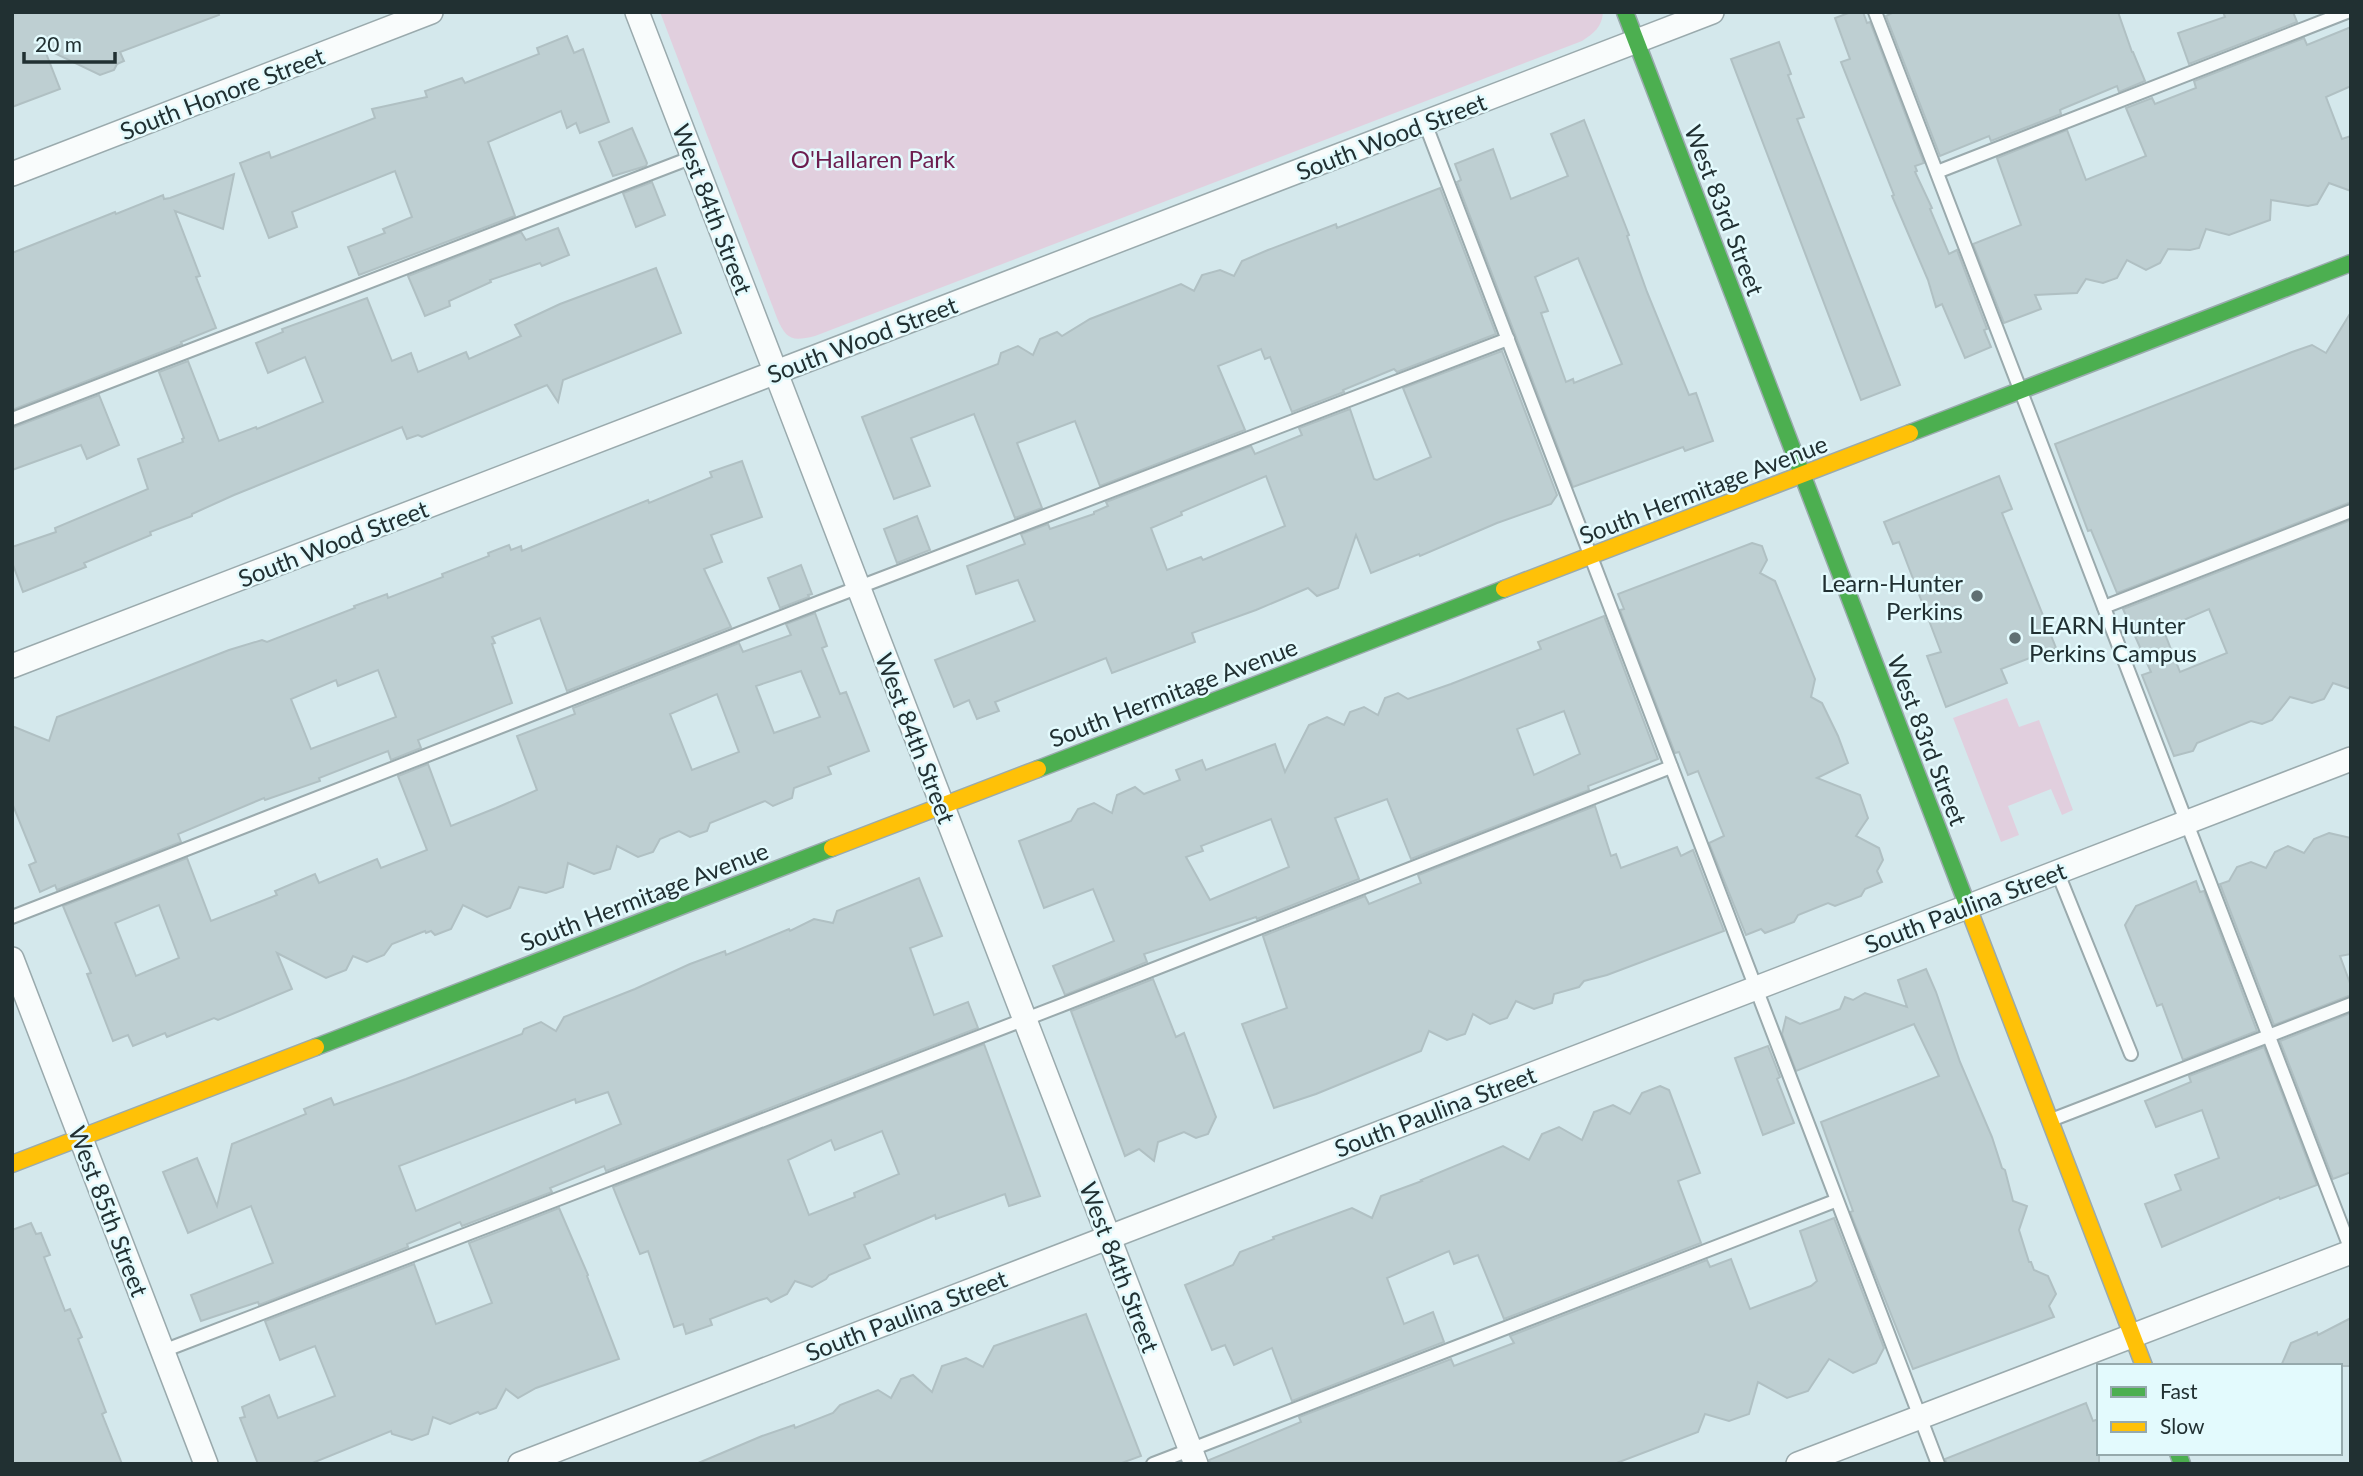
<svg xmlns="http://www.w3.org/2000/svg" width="2363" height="1476" font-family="Lato,sans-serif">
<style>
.green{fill:#e1cfde}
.building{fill:#becfd2;stroke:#b0c0c3;stroke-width:2;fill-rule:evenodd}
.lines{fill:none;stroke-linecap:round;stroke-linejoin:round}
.lane-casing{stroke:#9aaaad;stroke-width:16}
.street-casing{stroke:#9aaaad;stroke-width:26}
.fast-casing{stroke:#9aaaad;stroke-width:19}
.slow-casing{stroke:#9aaaad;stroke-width:19}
.lane{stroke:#f9fcfc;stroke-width:12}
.street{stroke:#f9fcfc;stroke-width:23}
.fast{stroke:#4caf50;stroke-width:16}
.slow{stroke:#ffc107;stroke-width:16}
.poi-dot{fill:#607073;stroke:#e3fafd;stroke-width:2.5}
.labels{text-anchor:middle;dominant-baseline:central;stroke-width:5;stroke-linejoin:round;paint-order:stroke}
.street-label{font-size:24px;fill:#213032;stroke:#e3fafd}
.park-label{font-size:24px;fill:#6d1d4f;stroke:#e3fafd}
.poi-label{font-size:24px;fill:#213032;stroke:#e3fafd;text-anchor:end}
</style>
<rect width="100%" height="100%" fill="#d4e8ec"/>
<g class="green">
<path d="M660,12H1603C1602,27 1594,33 1582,41L815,336C791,342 786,339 777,318Z"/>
<path d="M2007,698L2019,727L2039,720L2073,810L2062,815L2051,789L2008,806L2019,835L2001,842L1953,718Z"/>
</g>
<g class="building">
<path d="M12,12H218L219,15L120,52L124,61L117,64L114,70L100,75L44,48L60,89L12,107Z"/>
<path d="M1851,12H1863L1867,23L1870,22L1924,163L1915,166L1917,171L1915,172L1932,208L1930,209L1949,254L1957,250L1987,329L1984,330L1991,347L1965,358L1942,304L1936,307L1928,280L1892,196L1894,195L1841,62L1850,59L1835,18Z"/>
<path d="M1894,12H2118L2132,52H2133L2145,81L2119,92L2117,86L2062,109L2060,110L2061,114L1991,141L1989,136L1940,156L1886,16Z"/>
<path d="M2223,12H2293L2297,22L2189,64L2178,33L2225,17Z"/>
<path d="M2351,27V86L2326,97L2342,139L2351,136V191L2329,183L2317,204L2308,206L2271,200L2270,220L2229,235L2206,229L2199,248L2190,250L2168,249L2160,263L2146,270L2127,260L2117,278L2103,283L2086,279L2077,293L2035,295L2041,309L2004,323L1973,244L2021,225L1997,158L2067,130L2086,180L2146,156L2126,108L2152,98L2155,104L2196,88L2194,81L2304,38L2307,45Z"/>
<path d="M567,36L574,53L583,49L609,122L580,133L576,123L567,128L561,111L488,142L515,216L359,275L348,247L385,233L383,229L412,217L395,171L292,212L297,227L269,238L240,163L269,152L271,158L375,118L372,109L427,97L425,91L462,78L465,83L539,54L537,48Z"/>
<path d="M1779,42L1791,74L1788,75L1804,117L1797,119L1900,385L1861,400L1731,59Z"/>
<path d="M1584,120L1629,235L1627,236L1647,292L1689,395L1696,393L1713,441L1685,451L1683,447L1573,487L1457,182L1461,180L1455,164L1493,149L1511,199L1568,176L1551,134ZM1578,258L1622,364L1574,383L1573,379L1566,382L1541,313L1548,311L1535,277Z"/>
<path d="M632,128L647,163L646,166L613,176L599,142Z"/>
<path d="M234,174L223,229L175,211L200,276L196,277L216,328L181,342L182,344L12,410V253L115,212L116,214L163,195L164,199L170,198Z"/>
<path d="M652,182L665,215L636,227L623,193Z"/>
<path d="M1440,188L1496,334L1397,372L1394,369L1343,390L1344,392L1292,412L1270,357L1265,359L1261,349L1218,366L1245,430L1100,486L1075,421L1017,443L1042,508L1015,518L974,414L911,438L930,486L894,499L862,417L998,364L1001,353L1018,346L1033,355L1040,339L1057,332L1062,336L1090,319L1181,284L1194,291L1202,275L1220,270L1234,276L1242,261L1268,250L1336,224L1337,228Z"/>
<path d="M558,228L569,255L542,266L540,263L490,280L491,282L449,301L450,306L425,316L408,276L521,232L526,240Z"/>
<path d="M656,268L681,333L563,380L558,402L547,385L422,437L418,435L407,439L402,427L234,495L192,514V516L150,532L151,535L84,563L86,567L23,592L12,562V547L56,532L55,528L148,489L138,459L183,442L182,439L184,438L159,372L188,361L219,441L256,427L257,429L323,402L305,357L268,373L256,343L283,332L282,329L367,298L392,361L411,353L418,372L466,352L469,359L521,336L515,325L560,304Z"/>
<path d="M2351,312V502L2117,593L2091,530L2088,531L2055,444L2292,352L2312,345L2326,353Z"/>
<path d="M1502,351L1557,495L1551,504L1497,523L1420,556L1419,554L1371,573L1356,535L1338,588L1317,596L1308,588L1256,610L1192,633L1195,642L1112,673L1106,658L995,702L999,711L977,719L969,700L954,707L935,660L1035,621L1018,580L976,594L967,566L1025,544L1021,534L1048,524L1050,529L1094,514V512L1108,506L1106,502L1251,446L1255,454L1302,435L1299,428L1350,409L1374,479L1377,480L1431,457L1403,388ZM1266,476L1285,526L1203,560L1201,557L1167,570L1151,528L1182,515L1181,512Z"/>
<path d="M99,395L119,445L87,459L81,445L12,470V428Z"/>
<path d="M742,461L762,517L711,535L722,562L704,569L731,627L567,691L540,618L492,637L495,643L492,644L512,703L418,740L421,748L391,760L388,751L319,778L320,781L265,800L264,798L178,834L181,842L57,890L55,885L40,892L29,865L36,862L12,803V726L49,741L57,717L229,650L262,640L267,642L355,608L354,606L387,594L388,598L443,577L442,574L489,556L488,553L509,545L511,550L521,546L522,551L648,500L649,503L712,477L710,472ZM378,670L396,717L311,749L291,699L336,680L338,686Z"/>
<path d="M1999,476L2012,509L2002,513L2056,648L2001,669L2007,683L1946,707L1927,656L1941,652L1899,542L1893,544L1884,522Z"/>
<path d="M917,516L930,550L897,563L884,529Z"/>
<path d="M2351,520V689L2333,683L2324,699L2312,703L2290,697L2272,720L2262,724L2251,721L2197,743L2193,751L2174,756L2142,675L2151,672L2123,609ZM2209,609L2227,653L2180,672L2163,629Z"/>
<path d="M1752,543L1762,546L1767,560L1760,573L1775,581L1815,679L1811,697L1822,703L1838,736L1848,763L1817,778L1860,795L1868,818L1856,836L1879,848L1883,860L1877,871L1882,882L1865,889L1861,896L1835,906L1828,903L1798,915L1794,922L1765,933L1761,929L1746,935L1709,843L1724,836L1698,771L1688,775L1679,752L1675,753L1620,610L1624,609L1618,594Z"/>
<path d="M801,565L812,594L808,595L809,597L780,608L768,578Z"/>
<path d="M815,613L827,646L822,648L840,694L846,692L869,751L828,767L831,774L794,788L792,798L773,806L765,801L710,823L707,831L690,837L679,831L660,839L653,852L638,857L617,846L610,869L594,874L568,863L563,887L546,893L519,887L510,908L487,917L463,905L451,929L435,935L431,931L426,933L425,931L392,944L384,955L367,962L353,956L346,970L326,978L277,953L292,989L218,1020L214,1018L167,1037L165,1033L133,1046L128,1035L113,1041L87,974L91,973L63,906L187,858L211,921L277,895L275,891L315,874L319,883L377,859L381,868L427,850L398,776L428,764L451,826L496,808L537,790L517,736L575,714L573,708L739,643L743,652L791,635L786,624ZM801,671L820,717L774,733L756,686ZM717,694L739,752L692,770L670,714ZM159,905L179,958L136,976L115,923Z"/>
<path d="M1604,616L1658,759L1588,786L1589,790L1411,859L1387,799L1335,818L1359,879L1257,919L1256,917L1144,954L1147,962L1065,995L1053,966L1114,941L1093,889L1044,908L1019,841L1071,821L1078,809L1094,803L1112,813L1117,795L1135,787L1144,794L1180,780L1176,770L1202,760L1206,770L1275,744L1285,772L1309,725L1327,717L1344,725L1350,712L1364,707L1378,715L1385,698L1398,693L1408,699L1451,684L1541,649L1538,642ZM1564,711L1580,754L1534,775L1517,729ZM1271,819L1289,867L1210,900L1186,857L1203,851L1201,846Z"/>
<path d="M1595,806L1611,856L1616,854L1621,868L1677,847L1681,856L1693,850L1724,931L1607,975L1584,981L1579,987L1554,994L1552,1003L1534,1009L1516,1001L1507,1018L1490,1024L1473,1014L1465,1034L1447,1040L1429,1031L1421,1051L1316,1094L1274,1108L1242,1024L1287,1008L1263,936L1365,896L1369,904L1421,883L1418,875Z"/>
<path d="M2329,833L2351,838V954L2340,956L2351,986V995L2274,1025L2220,884L2229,881L2237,867L2251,862L2266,868L2275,852L2288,846L2304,853L2314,839Z"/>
<path d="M919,878L942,936L910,948L934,1015L968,1002L978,1028L606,1171L604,1166L550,1188L552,1192L462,1226L460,1222L407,1244L408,1247L259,1305L258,1302L201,1321L191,1295L273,1263L251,1206L188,1233L163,1172L197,1158L217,1206L232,1144L306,1114L304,1109L331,1098L334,1105L406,1079L522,1034L524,1029L541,1022L556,1031L564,1017L635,989L690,964L725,951L726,955L789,929L790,931L814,919L833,923L837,911ZM608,1092L621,1124L416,1211L399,1166L575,1099L576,1103Z"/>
<path d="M2196,881L2200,892L2204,891L2257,1031L2183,1060L2162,1004L2157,1006L2125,925L2136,906Z"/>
<path d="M1926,969L1936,992L1960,1062L1992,1137L2002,1168L2005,1170L2013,1201L2027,1206L2019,1230L2029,1262H2031L2034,1270L2048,1276L2056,1294L2049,1306L2054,1317L1913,1369L1850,1212L1853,1211L1821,1122L1939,1076L1914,1024L1796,1071L1782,1034L1786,1017L1800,1024L1840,1009L1845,997L1853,1000L1865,993L1907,1007L1898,980Z"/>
<path d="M1153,979L1176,1037L1184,1033L1216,1117L1208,1134L1196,1138L1184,1132L1158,1142L1154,1161L1139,1149L1125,1156L1071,1011Z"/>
<path d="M2351,1013V1172L2333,1179L2280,1041Z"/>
<path d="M984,1044L1040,1196L1009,1206L1005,1194L936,1219L935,1215L864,1245L870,1258L829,1275L826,1279L812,1287L795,1281L787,1294L771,1302L767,1298L757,1301L710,1319L712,1325L686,1334L683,1324L674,1327L648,1251L640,1254L613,1187ZM882,1131L899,1174L854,1193L855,1197L809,1215L788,1160L831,1140L835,1150Z"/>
<path d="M1768,1046L1780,1077L1777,1079L1794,1123L1763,1135L1735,1058Z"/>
<path d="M2264,1047L2317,1185L2280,1199L2279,1197L2162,1247L2145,1204L2181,1190L2175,1175L2219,1158L2202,1110L2156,1127L2145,1101L2191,1082L2189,1076Z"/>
<path d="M1660,1086L1669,1090L1700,1173L1678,1181L1701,1243L1504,1319L1478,1255L1454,1264L1449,1251L1387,1278L1404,1324L1433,1312L1444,1342L1292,1401L1272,1348L1234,1365L1225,1345L1212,1350L1185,1285L1233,1265L1240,1252L1274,1239L1273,1237L1352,1208L1372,1218L1381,1196L1422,1181L1421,1180L1503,1146L1529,1160L1542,1134L1559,1127L1582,1140L1594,1112L1613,1105L1630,1114L1642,1093Z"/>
<path d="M559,1208L588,1275L587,1276L619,1359L536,1388L518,1398L506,1389L496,1408L480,1414L478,1412L450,1424L433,1417L428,1434L412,1440L392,1434L391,1431L310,1464H258L240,1418L245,1417L242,1407L269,1395L278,1418L335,1396L315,1346L280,1360L265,1321L414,1264L436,1324L492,1303L469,1243Z"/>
<path d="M1834,1218L1884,1348L1876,1363L1853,1373L1829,1359L1808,1391L1787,1398L1758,1382L1749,1414L1729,1421L1705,1414L1698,1432L1614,1464H1210L1209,1460L1301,1422L1299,1417L1451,1359L1454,1366L1514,1343L1510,1336L1707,1260L1710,1267L1731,1259L1750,1309L1811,1286L1817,1281L1800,1231Z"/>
<path d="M31,1223L36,1234L41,1233L50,1255L44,1257L65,1311L70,1309L82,1337L78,1339L106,1412L102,1414L122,1464H12V1230Z"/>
<path d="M1086,1314L1141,1456L1119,1464H696L762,1436L794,1425L795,1428L833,1413L840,1405L878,1390L891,1398L901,1379L913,1375L932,1392L942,1366L966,1358L983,1367L994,1346Z"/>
<path d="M2351,1318V1366H2281L2291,1343L2317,1332L2318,1335Z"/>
<path d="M2086,1403L2093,1421L2099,1419V1464H1947L1945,1459Z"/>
</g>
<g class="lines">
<defs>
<g id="lane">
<path d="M1875,12L2351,1250"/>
<path d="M1425,123C1595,570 1766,1017 1938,1464"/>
<path d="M1937,172L2347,12"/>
<path d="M12,419L693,157"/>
<path d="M2104,607L2351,511"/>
<path d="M2057,871L2131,1054"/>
<path d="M12,917L820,602L1508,339"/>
<path d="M2051,1120L2351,1004"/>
<path d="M163,1351L1062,1005L1671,767"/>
<path d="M1153,1464L1835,1201"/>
</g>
<g id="street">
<path d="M637,12L1196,1464"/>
<path d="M12,174L431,12"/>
<path d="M12,666L1712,12"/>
<path d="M12,959L206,1464"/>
<path d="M520,1464L2351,759"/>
<path d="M1798,1464L2351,1252"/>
</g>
<g id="fast">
<path d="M1625,12L1968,907"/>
<path d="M1910,433L2351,263"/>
<path d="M1038,769L1504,589"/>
<path d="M316,1047L832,848"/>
<path d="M2178,1453L2182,1464"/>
</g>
<g id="slow">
<path d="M1504,589L1910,433"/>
<path d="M832,848L1038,769"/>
<path d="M1968,907L2144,1366"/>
<path d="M12,1164L316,1047"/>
</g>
</defs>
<use href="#lane" class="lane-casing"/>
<use href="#street" class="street-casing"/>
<use href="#fast" class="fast-casing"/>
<use href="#slow" class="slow-casing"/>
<use href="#lane" class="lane"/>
<use href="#street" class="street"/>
<use href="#fast" class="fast"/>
<use href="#slow" class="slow"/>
</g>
<g class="poi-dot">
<circle cx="1977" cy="596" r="7"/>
<circle cx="2015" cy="638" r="7"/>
</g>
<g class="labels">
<g class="street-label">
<text transform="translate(222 93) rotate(-21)">South Honore Street</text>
<text transform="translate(1391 136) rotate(-21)">South Wood Street</text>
<text transform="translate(713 209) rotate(69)">West 84th Street</text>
<text transform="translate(1725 210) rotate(69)">West 83rd Street</text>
<text transform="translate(862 339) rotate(-21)">South Wood Street</text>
<text transform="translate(1703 489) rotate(-21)">South Hermitage Avenue</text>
<text transform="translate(333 543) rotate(-21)">South Wood Street</text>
<text transform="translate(1173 692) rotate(-21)">South Hermitage Avenue</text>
<text transform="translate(916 738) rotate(69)">West 84th Street</text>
<text transform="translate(1928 740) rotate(69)">West 83rd Street</text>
<text transform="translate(644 896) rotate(-21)">South Hermitage Avenue</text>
<text transform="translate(1965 907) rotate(-21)">South Paulina Street</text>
<text transform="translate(1435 1111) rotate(-21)">South Paulina Street</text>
<text transform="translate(109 1211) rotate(69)">West 85th Street</text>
<text transform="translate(1120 1267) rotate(69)">West 84th Street</text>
<text transform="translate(906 1315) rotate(-21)">South Paulina Street</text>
</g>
<g class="park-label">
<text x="873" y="158">O'Hallaren Park</text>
</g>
<g class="poi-label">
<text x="1963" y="582">Learn-Hunter<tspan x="1963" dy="28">Perkins</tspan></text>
<text x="2029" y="624" text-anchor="start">LEARN Hunter<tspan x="2029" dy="28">Perkins Campus</tspan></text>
</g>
</g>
<rect width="2363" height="1476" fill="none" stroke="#213032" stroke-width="28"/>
<rect x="2097" y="1364" width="245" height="91" fill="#e3fafd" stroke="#95a9ac" stroke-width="2"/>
<rect x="2111" y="1387" width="35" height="10" fill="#4caf50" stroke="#95a9ac" stroke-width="2"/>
<text x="2160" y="1399" font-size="21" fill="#213032">Fast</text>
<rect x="2111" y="1422" width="35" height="10" fill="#ffc107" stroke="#95a9ac" stroke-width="2"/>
<text x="2160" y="1434" font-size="21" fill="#213032">Slow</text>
<path d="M24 52v10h91v-10" fill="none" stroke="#213032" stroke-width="3.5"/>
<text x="35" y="52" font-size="21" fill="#213032" stroke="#e3fafd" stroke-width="5" paint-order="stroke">20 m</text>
</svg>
